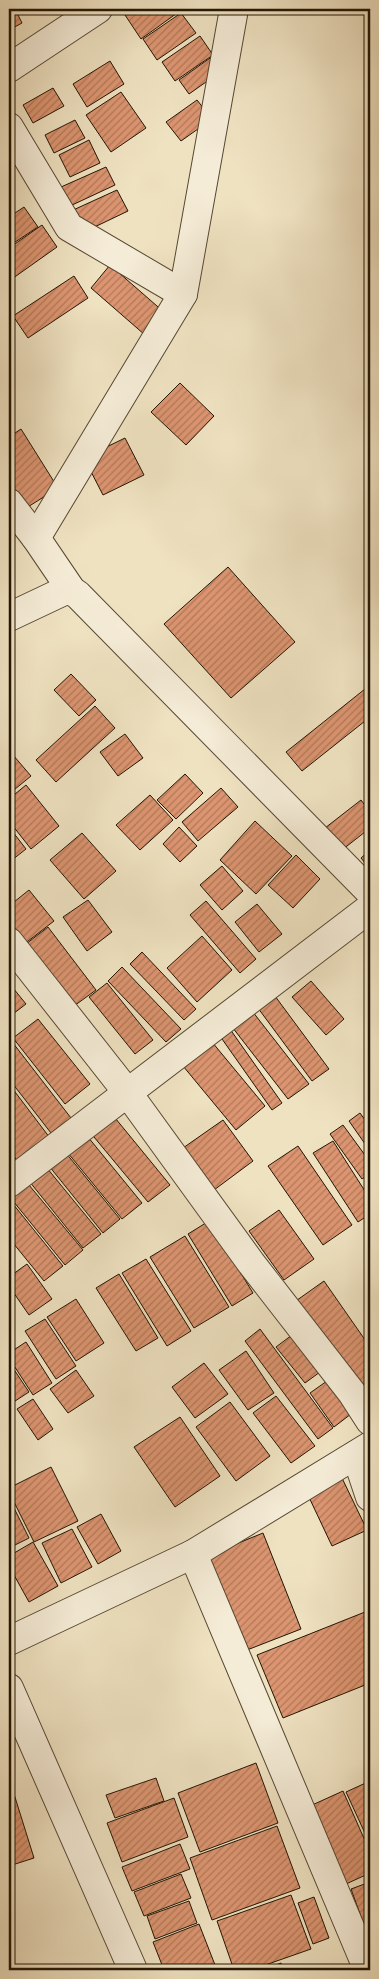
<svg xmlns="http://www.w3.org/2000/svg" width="379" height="1979" font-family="'Libre Bodoni',serif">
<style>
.building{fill:url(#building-hatch);stroke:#231504}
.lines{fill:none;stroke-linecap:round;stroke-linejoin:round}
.minor-casing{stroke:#564833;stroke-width:30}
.minor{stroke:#f5ecd7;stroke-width:28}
</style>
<defs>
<pattern id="building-hatch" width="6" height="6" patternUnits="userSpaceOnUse" patternTransform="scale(1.25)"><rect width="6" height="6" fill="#dc9570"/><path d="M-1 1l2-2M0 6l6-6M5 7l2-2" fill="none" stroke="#b2785a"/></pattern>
</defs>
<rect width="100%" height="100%" fill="#efe2c1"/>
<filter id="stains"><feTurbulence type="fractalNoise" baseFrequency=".004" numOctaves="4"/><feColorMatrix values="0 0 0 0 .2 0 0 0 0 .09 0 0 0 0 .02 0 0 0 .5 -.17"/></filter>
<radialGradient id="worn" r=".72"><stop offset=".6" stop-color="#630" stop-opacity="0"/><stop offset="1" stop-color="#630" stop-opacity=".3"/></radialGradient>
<g class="building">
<path d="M9,9H15L22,23L9,30Z"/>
<path d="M133,9H178L180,11L141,39L125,15Z"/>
<path d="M181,13L196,33L157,60L143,39Z"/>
<path d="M200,36L213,55L175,81L162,62Z"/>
<path d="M213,56L223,70L189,94L179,80Z"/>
<path d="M110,61L124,84L87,107L73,84Z"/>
<path d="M53,88L64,106L33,123L23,105Z"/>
<path d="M121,92L146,128L111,152L86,115Z"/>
<path d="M197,100L212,119L181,141L166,122Z"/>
<path d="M75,120L85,138L54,153L45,135Z"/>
<path d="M89,140L100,163L70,177L59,155Z"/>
<path d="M106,167L115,185L70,206L61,187Z"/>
<path d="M117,190L128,211L82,233L71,211Z"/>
<path d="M24,207L38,227L9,246V217Z"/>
<path d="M42,225L57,247L9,281V248Z"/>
<path d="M110,265L165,313L145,335L91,288Z"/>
<path d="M74,276L88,298L28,338L13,316Z"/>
<path d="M180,383L214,416L186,445L151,412Z"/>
<path d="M21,429L58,488L23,510L9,487V437Z"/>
<path d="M125,438L144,475L103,495L84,458Z"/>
<path d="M228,567L295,642L231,698L164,624Z"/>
<path d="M71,674L96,700L79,716L54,690Z"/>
<path d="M370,685V727L365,721L302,771L286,752Z"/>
<path d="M95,706L115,728L56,782L36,760Z"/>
<path d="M125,734L143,758L118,776L100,752Z"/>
<path d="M13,755L31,776L9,794V758Z"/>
<path d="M185,774L203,793L176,819L157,800Z"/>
<path d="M26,785L59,826L31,849L9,821V799Z"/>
<path d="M221,788L238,807L198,841L182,822Z"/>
<path d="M150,795L173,820L140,850L116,825Z"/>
<path d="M361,800L370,812V828L342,850L325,828Z"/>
<path d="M255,821L292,856L256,894L220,860Z"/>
<path d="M9,827L26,849L12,860L9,856Z"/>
<path d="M179,827L197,846L180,862L163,844Z"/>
<path d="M82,833L116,871L84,899L50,860Z"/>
<path d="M370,850V869L361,858Z"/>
<path d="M296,855L320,879L293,908L268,885Z"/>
<path d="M222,866L243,891L222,910L200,885Z"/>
<path d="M29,890L54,921L23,945L9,927V906Z"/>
<path d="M88,900L112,932L87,951L63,917Z"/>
<path d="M206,901L256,959L240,973L190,915Z"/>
<path d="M257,904L282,934L259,952L235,922Z"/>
<path d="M48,927L96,990L74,1006L26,944Z"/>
<path d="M202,936L232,970L197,1002L167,968Z"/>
<path d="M142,952L196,1009L184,1020L130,964Z"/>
<path d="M122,967L181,1029L166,1042L108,981Z"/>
<path d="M311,981L344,1019L326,1035L292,997Z"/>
<path d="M9,983L26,1004L9,1017Z"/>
<path d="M107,983L153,1040L135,1054L89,997Z"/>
<path d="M272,992L329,1069L312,1081L255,1004Z"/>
<path d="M249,1007L309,1084L288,1099L229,1023Z"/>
<path d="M38,1019L90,1084L65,1104L13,1038Z"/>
<path d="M225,1022L282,1103L272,1110L215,1029Z"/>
<path d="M212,1042L265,1106L236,1130L183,1066Z"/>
<path d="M13,1043L71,1118L51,1133L9,1079V1046Z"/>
<path d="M9,1084L50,1138L18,1162L9,1149Z"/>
<path d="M111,1113L170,1185L148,1202L89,1131Z"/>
<path d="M360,1113L370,1127V1151L349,1121Z"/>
<path d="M223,1120L253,1161L214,1190L183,1148Z"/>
<path d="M343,1125L370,1162V1173L362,1179L330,1134Z"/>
<path d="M83,1131L142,1203L122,1219L63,1147Z"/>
<path d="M333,1141L370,1199V1214L358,1222L313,1153Z"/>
<path d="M298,1146L352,1225L323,1245L268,1166Z"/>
<path d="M61,1147L120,1219L103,1233L45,1161Z"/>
<path d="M42,1162L101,1234L83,1248L25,1176Z"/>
<path d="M24,1179L83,1250L65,1265L9,1196Z"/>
<path d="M9,1199L63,1266L44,1281L9,1238Z"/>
<path d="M279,1210L314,1259L284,1280L249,1231Z"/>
<path d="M209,1221L253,1293L232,1306L188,1234Z"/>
<path d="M185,1236L229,1307L194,1328L150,1257Z"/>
<path d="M146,1259L191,1331L167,1346L122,1273Z"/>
<path d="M27,1264L52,1299L29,1315L9,1286V1277Z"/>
<path d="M119,1274L158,1338L136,1351L96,1288Z"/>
<path d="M324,1281L370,1347V1405L293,1303Z"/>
<path d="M76,1299L104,1343L76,1361L47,1317Z"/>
<path d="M45,1319L76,1366L56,1379L25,1331Z"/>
<path d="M260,1329L333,1428L318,1439L245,1341Z"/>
<path d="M292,1335L320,1372L305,1383L276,1347Z"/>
<path d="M26,1342L52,1383L33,1395L9,1358V1353Z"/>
<path d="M246,1351L274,1393L248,1410L219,1370Z"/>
<path d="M204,1363L228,1394L195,1418L172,1387Z"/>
<path d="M11,1365L29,1392L12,1403L9,1398V1367Z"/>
<path d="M76,1370L94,1396L68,1413L50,1389Z"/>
<path d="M327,1381L351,1414L334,1427L310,1393Z"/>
<path d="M276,1396L315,1446L291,1463L253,1413Z"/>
<path d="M33,1399L53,1429L38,1440L17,1409Z"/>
<path d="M230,1402L270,1456L236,1481L196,1427Z"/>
<path d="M180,1417L220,1476L175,1507L134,1447Z"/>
<path d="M51,1467L78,1521L34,1542L9,1492V1488Z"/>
<path d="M341,1476L367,1530L332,1546L307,1493Z"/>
<path d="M9,1498L29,1538L9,1548Z"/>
<path d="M101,1514L121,1551L98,1564L77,1527Z"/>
<path d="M72,1529L92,1567L61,1583L42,1543Z"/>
<path d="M263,1533L301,1629L247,1650L209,1555Z"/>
<path d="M33,1542L58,1586L29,1602L9,1566V1556Z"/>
<path d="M370,1610V1683L283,1718L257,1655Z"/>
<path d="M256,1763L278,1823L200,1852L178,1793Z"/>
<path d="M9,1778L34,1858L9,1866Z"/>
<path d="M156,1778L164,1801L115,1818L106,1795Z"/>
<path d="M370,1781V1842H369L346,1792Z"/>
<path d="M343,1791L370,1852V1873L346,1884L310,1806Z"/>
<path d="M174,1798L188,1837L122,1862L107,1823Z"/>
<path d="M277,1826L300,1888L212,1920L190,1858Z"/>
<path d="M180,1844L190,1869L132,1891L122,1867Z"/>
<path d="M181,1874L191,1898L144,1916L134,1892Z"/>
<path d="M370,1882V1923L364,1925L351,1889Z"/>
<path d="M291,1895L311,1949L251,1970H234L217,1921Z"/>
<path d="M314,1897L329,1938L313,1944L298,1903Z"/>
<path d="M189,1901L197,1923L155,1939L147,1916Z"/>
<path d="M199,1924L217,1970H164L153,1942Z"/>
<path d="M281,1963L284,1970H263Z"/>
</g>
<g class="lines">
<defs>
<g id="minor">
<path d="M9,68L98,9"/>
<path d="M9,127L69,227L183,294"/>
<path d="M9,503L36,538L72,591"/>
<path d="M36,538L183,294L234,9"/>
<path d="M9,617L64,591H72L78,595L370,892"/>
<path d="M9,942L127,1092L251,1263L352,1393L370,1421"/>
<path d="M9,1183L370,908"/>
<path d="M356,1455L370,1497"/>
<path d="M193,1554L368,1970"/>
<path d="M9,1641L193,1554L370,1446"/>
<path d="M9,1688L133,1970"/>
</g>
</defs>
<use href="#minor" class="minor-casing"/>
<use href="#minor" class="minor"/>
</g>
<rect width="379" height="1979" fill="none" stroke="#efe2c1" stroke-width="30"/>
<rect x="10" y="10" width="359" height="1959" fill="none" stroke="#231504" stroke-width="2.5"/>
<rect x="15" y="15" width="349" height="1949" fill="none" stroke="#231504"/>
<rect width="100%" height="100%" filter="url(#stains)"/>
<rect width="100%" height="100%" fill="url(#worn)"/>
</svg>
